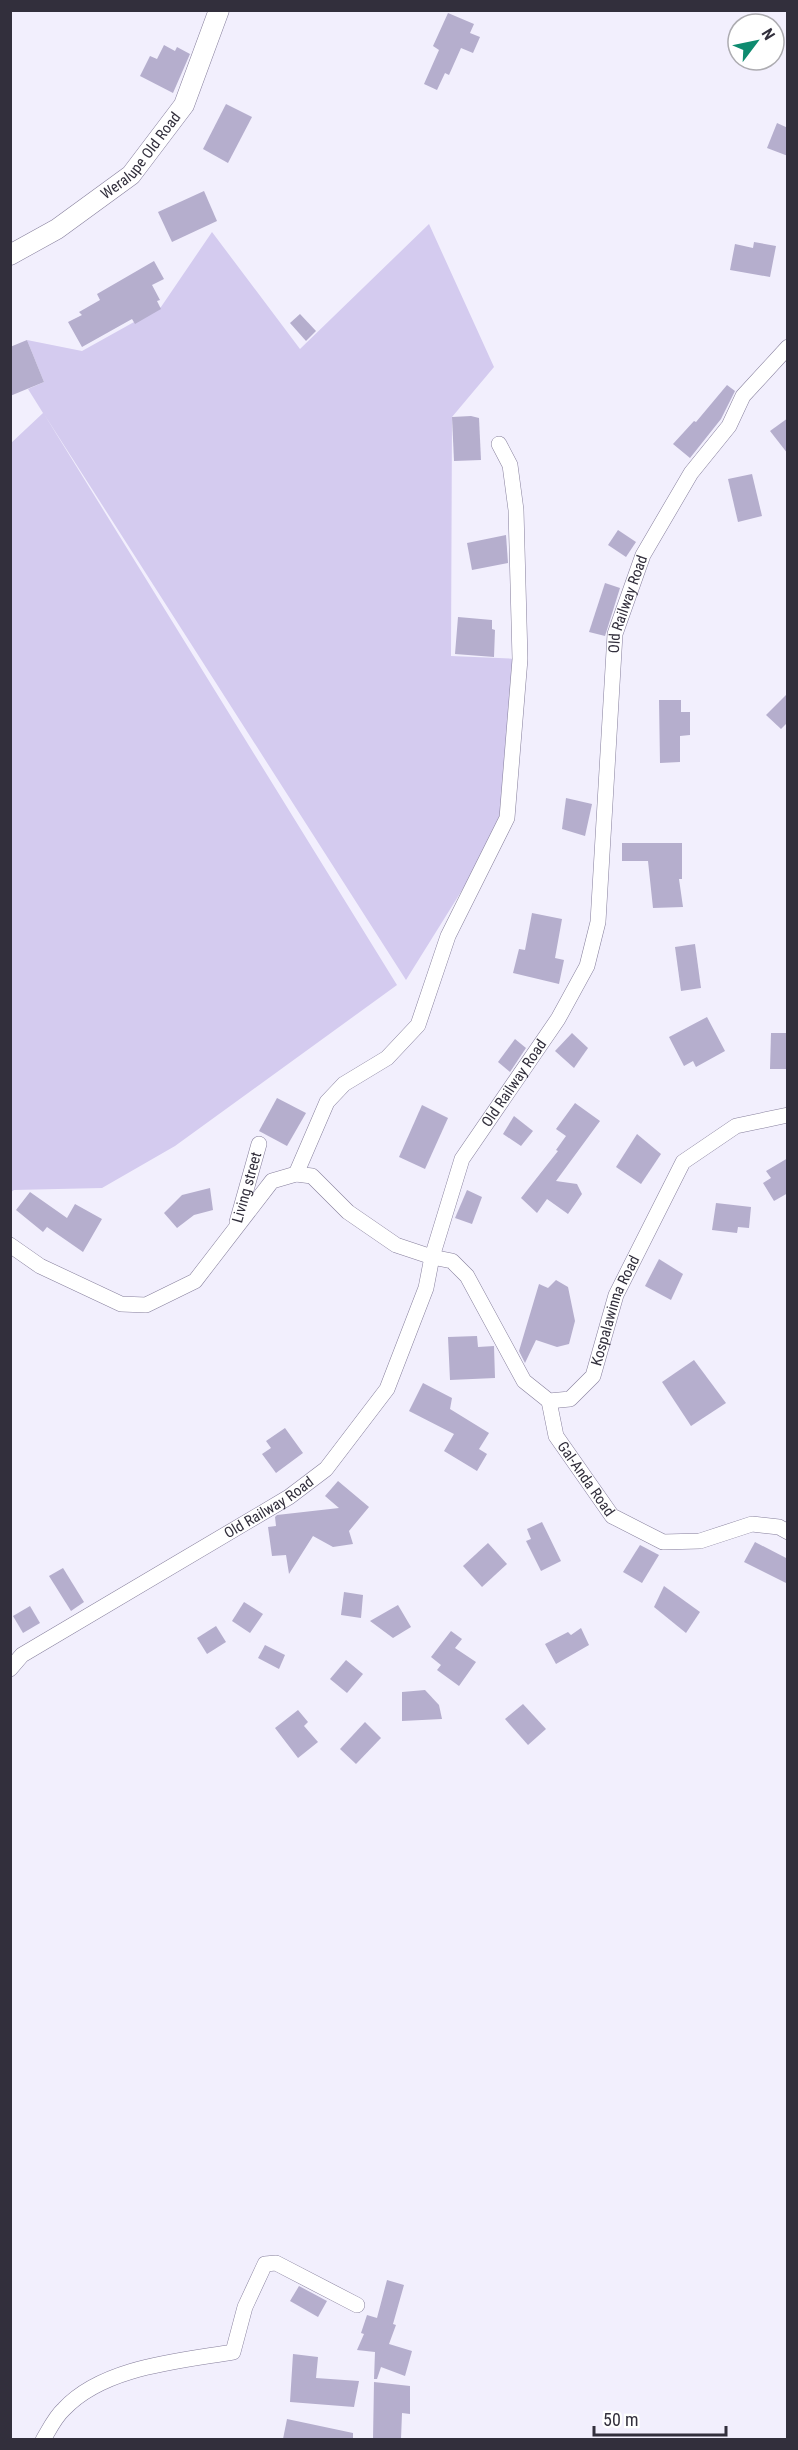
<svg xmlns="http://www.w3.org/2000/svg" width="798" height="2450" font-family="'Roboto Condensed',sans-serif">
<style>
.green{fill:#d4cbef}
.building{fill:#b5aecd}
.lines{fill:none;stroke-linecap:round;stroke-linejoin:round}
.minor-casing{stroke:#867f9c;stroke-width:16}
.tertiary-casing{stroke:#867f9c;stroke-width:21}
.minor{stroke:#fff;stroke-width:15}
.tertiary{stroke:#fff;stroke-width:20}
.labels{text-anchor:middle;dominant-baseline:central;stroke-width:4.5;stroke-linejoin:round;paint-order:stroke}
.street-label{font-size:15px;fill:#322f3c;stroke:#fff}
</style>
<rect width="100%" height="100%" fill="#f2effd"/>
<path class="green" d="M429,224L494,367L452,417L451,656L520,659L507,818L406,980L44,414L397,985L175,1146L102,1188L14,1190L11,1192L10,444L43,413L28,389L44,382L27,340L82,351L161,307L212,232L300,349Z"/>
<g class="building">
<path d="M448,13L474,24L470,33L480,37L473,53L461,48L449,75L445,73L437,90L424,84L439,50L433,46Z"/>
<path d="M164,45L175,51L177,47L190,54L173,93L140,76L150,56L157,59Z"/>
<path d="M226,104L252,117L228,163L203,149Z"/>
<path d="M777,123L788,128V156L767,148Z"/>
<path d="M204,191L217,221L172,242L158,212Z"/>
<path d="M754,242L776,246L770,277L730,270L735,244L753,248Z"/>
<path d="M154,261L164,279L152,285L160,300L157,301L161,309L135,324L132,319L82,347L68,322L82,315L79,312L100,300L97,294Z"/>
<path d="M300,314L316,331L306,341L290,323Z"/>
<path d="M27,340L44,382L10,396V347Z"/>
<path d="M727,385L735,391L721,419L690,458L673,444L694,421L696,422Z"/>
<path d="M471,416L479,418L481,460L454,461L452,417Z"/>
<path d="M788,418V454L770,431Z"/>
<path d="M752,474L762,516L738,522L728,479Z"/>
<path d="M618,530L636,542L626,557L608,545Z"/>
<path d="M506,535L508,563L472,570L467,543Z"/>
<path d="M605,583L620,588L605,636L589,632Z"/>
<path d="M458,617L492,620V629L495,630L494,657L455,654Z"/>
<path d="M788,693V722L781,729L766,715Z"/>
<path d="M659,700H681V712H690V735L680,736V762L660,763Z"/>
<path d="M566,798L592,804L585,836L562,829Z"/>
<path d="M622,843H682V879H679L683,907L653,908L648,861H622Z"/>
<path d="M532,913L562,919L555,958L564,960L559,984L513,973L519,949L525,950Z"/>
<path d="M695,944L701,988L681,991L675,947Z"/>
<path d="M707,1017L725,1051L696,1067L693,1061L684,1066L669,1037Z"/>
<path d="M572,1033L588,1048L574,1068L555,1051Z"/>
<path d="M771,1033H788V1069H770Z"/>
<path d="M515,1039L526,1048L510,1072L498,1062Z"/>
<path d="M277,1098L306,1113L287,1146L259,1131Z"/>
<path d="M575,1103L600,1121L556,1181L577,1184L582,1194L568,1214L547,1199L537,1213L521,1198L558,1151L556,1150L566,1136L556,1129Z"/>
<path d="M422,1105L448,1118L425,1169L399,1157Z"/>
<path d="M514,1116L533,1131L521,1146L503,1134Z"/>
<path d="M637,1134L661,1154L641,1184L616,1167Z"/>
<path d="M788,1158V1193L774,1201L763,1183L771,1178L766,1171Z"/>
<path d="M210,1188L213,1210L194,1215L177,1228L164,1213L182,1195Z"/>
<path d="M467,1190L482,1197L472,1224L455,1218Z"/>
<path d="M30,1192L67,1218L75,1204L102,1219L83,1252L47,1227L43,1232L16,1210Z"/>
<path d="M716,1203L751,1207L749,1228L738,1227L737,1233L712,1230Z"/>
<path d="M659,1259L683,1274L671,1300L645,1286Z"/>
<path d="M556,1280L568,1287L575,1321L569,1344L557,1347L536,1340L525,1363L519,1351L539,1284L548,1288Z"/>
<path d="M477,1336L478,1347L494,1346L495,1378L450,1380L448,1337Z"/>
<path d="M694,1360L726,1403L691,1426L662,1382Z"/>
<path d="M423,1383L452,1398L450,1409L489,1433L479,1449L487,1454L477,1471L444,1451L454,1434L409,1411Z"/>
<path d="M285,1428L303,1453L276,1473L262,1454L271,1448L266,1441Z"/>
<path d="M338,1481L369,1507L349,1531L353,1544L333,1547L313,1536L289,1574L286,1555L272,1556L268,1527L276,1526L275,1517L277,1515L339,1508L325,1496Z"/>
<path d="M542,1522L561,1561L541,1571L526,1541L531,1539L527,1529Z"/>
<path d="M755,1542L788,1559V1584L744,1562Z"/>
<path d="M488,1543L507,1564L482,1587L463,1566Z"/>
<path d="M640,1545L659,1555L642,1583L623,1572Z"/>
<path d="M63,1568L84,1602L71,1611L49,1576Z"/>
<path d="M664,1586L700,1612L686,1633L654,1607Z"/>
<path d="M344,1592L363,1595L361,1618L341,1615Z"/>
<path d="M244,1602L263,1614L250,1633L232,1621Z"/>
<path d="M398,1605L411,1627L393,1638L370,1621Z"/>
<path d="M30,1606L40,1623L23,1633L13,1616Z"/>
<path d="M216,1626L226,1642L207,1654L197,1638Z"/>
<path d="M581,1628L589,1645L556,1664L545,1644L568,1632L571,1635Z"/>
<path d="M451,1631L462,1639L455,1648L476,1662L459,1686L437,1670L441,1665L431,1657Z"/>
<path d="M265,1645L285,1655L279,1669L258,1658Z"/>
<path d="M346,1660L363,1674L347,1693L330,1679Z"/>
<path d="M425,1690L439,1705L442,1719L402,1721V1692Z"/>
<path d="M523,1704L546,1729L528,1745L505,1719Z"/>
<path d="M298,1710L308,1722L304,1726L318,1742L298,1758L275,1728Z"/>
<path d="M365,1722L381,1738L356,1764L340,1749Z"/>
<path d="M387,2280L404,2285L393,2324L396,2325L389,2344L412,2351L405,2376L381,2367L377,2379H374L375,2352L357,2350L364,2334L361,2333L367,2315L377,2318Z"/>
<path d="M299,2286L327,2301L318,2317L290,2301Z"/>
<path d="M293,2354L318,2357L316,2378L359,2381L354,2407L290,2402Z"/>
<path d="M374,2382L410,2386V2414L402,2413L401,2439H373Z"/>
<path d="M287,2419L353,2433V2439H283Z"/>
</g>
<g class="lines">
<defs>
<g id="minor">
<path d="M296,1174L327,1102L344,1084L387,1058L418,1025L448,936L507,818L520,659L516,510L510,465L499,444"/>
<path id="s1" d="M237,1222L259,1144"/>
<path id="s2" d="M10,1245L40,1266L121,1304L146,1305L195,1281L272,1181L296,1174L312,1176L348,1212L396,1245L432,1257L452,1261L467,1276L524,1381L549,1401L570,1399L593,1376L616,1295L683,1162L736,1126L788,1115"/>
<path id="s3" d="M549,1401L556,1436L612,1516L663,1542L700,1541L752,1524L779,1527L788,1532"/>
<path id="s4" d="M10,1669L22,1655L289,1497L326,1469L387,1389L426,1288L432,1257L462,1159L558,1019L587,966L598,922L615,634L643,555L691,473L729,426L743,396L788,347"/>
<path d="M43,2440C49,2430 55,2417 64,2409C103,2367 179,2361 233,2352L245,2307L265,2264L276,2263L357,2305"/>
</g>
<g id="tertiary">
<path id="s5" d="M10,255L57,229L131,175L184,105L219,10"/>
</g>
</defs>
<use href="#minor" class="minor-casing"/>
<use href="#tertiary" class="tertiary-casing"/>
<use href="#minor" class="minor"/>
<use href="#tertiary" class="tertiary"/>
</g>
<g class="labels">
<g class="street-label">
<text stroke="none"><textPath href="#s5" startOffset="166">Weralupe Old Road</textPath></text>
<text stroke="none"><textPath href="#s4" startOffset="1314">Old Railway Road</textPath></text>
<text stroke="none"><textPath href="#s4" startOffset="810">Old Railway Road</textPath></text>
<text stroke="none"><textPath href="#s1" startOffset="36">Living street</textPath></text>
<text stroke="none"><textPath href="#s2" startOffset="836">Kospalawinna Road</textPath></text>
<text stroke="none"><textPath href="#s3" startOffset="88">Gal-Anda Road</textPath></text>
<text stroke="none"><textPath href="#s4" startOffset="306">Old Railway Road</textPath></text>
</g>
</g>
<rect width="798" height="2450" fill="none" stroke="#322f3c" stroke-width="24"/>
<g transform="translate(756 42) rotate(58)"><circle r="28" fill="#ffffff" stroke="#adacb1" stroke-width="1.5"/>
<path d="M0-4.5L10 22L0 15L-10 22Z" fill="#0e8b6f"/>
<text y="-9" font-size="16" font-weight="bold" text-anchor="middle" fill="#322f3c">N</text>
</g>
<path d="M594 2426v9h132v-9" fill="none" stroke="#322f3c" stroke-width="3"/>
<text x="603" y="2426" font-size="18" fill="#322f3c" stroke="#ffffff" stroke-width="4.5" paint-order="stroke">50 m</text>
</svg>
